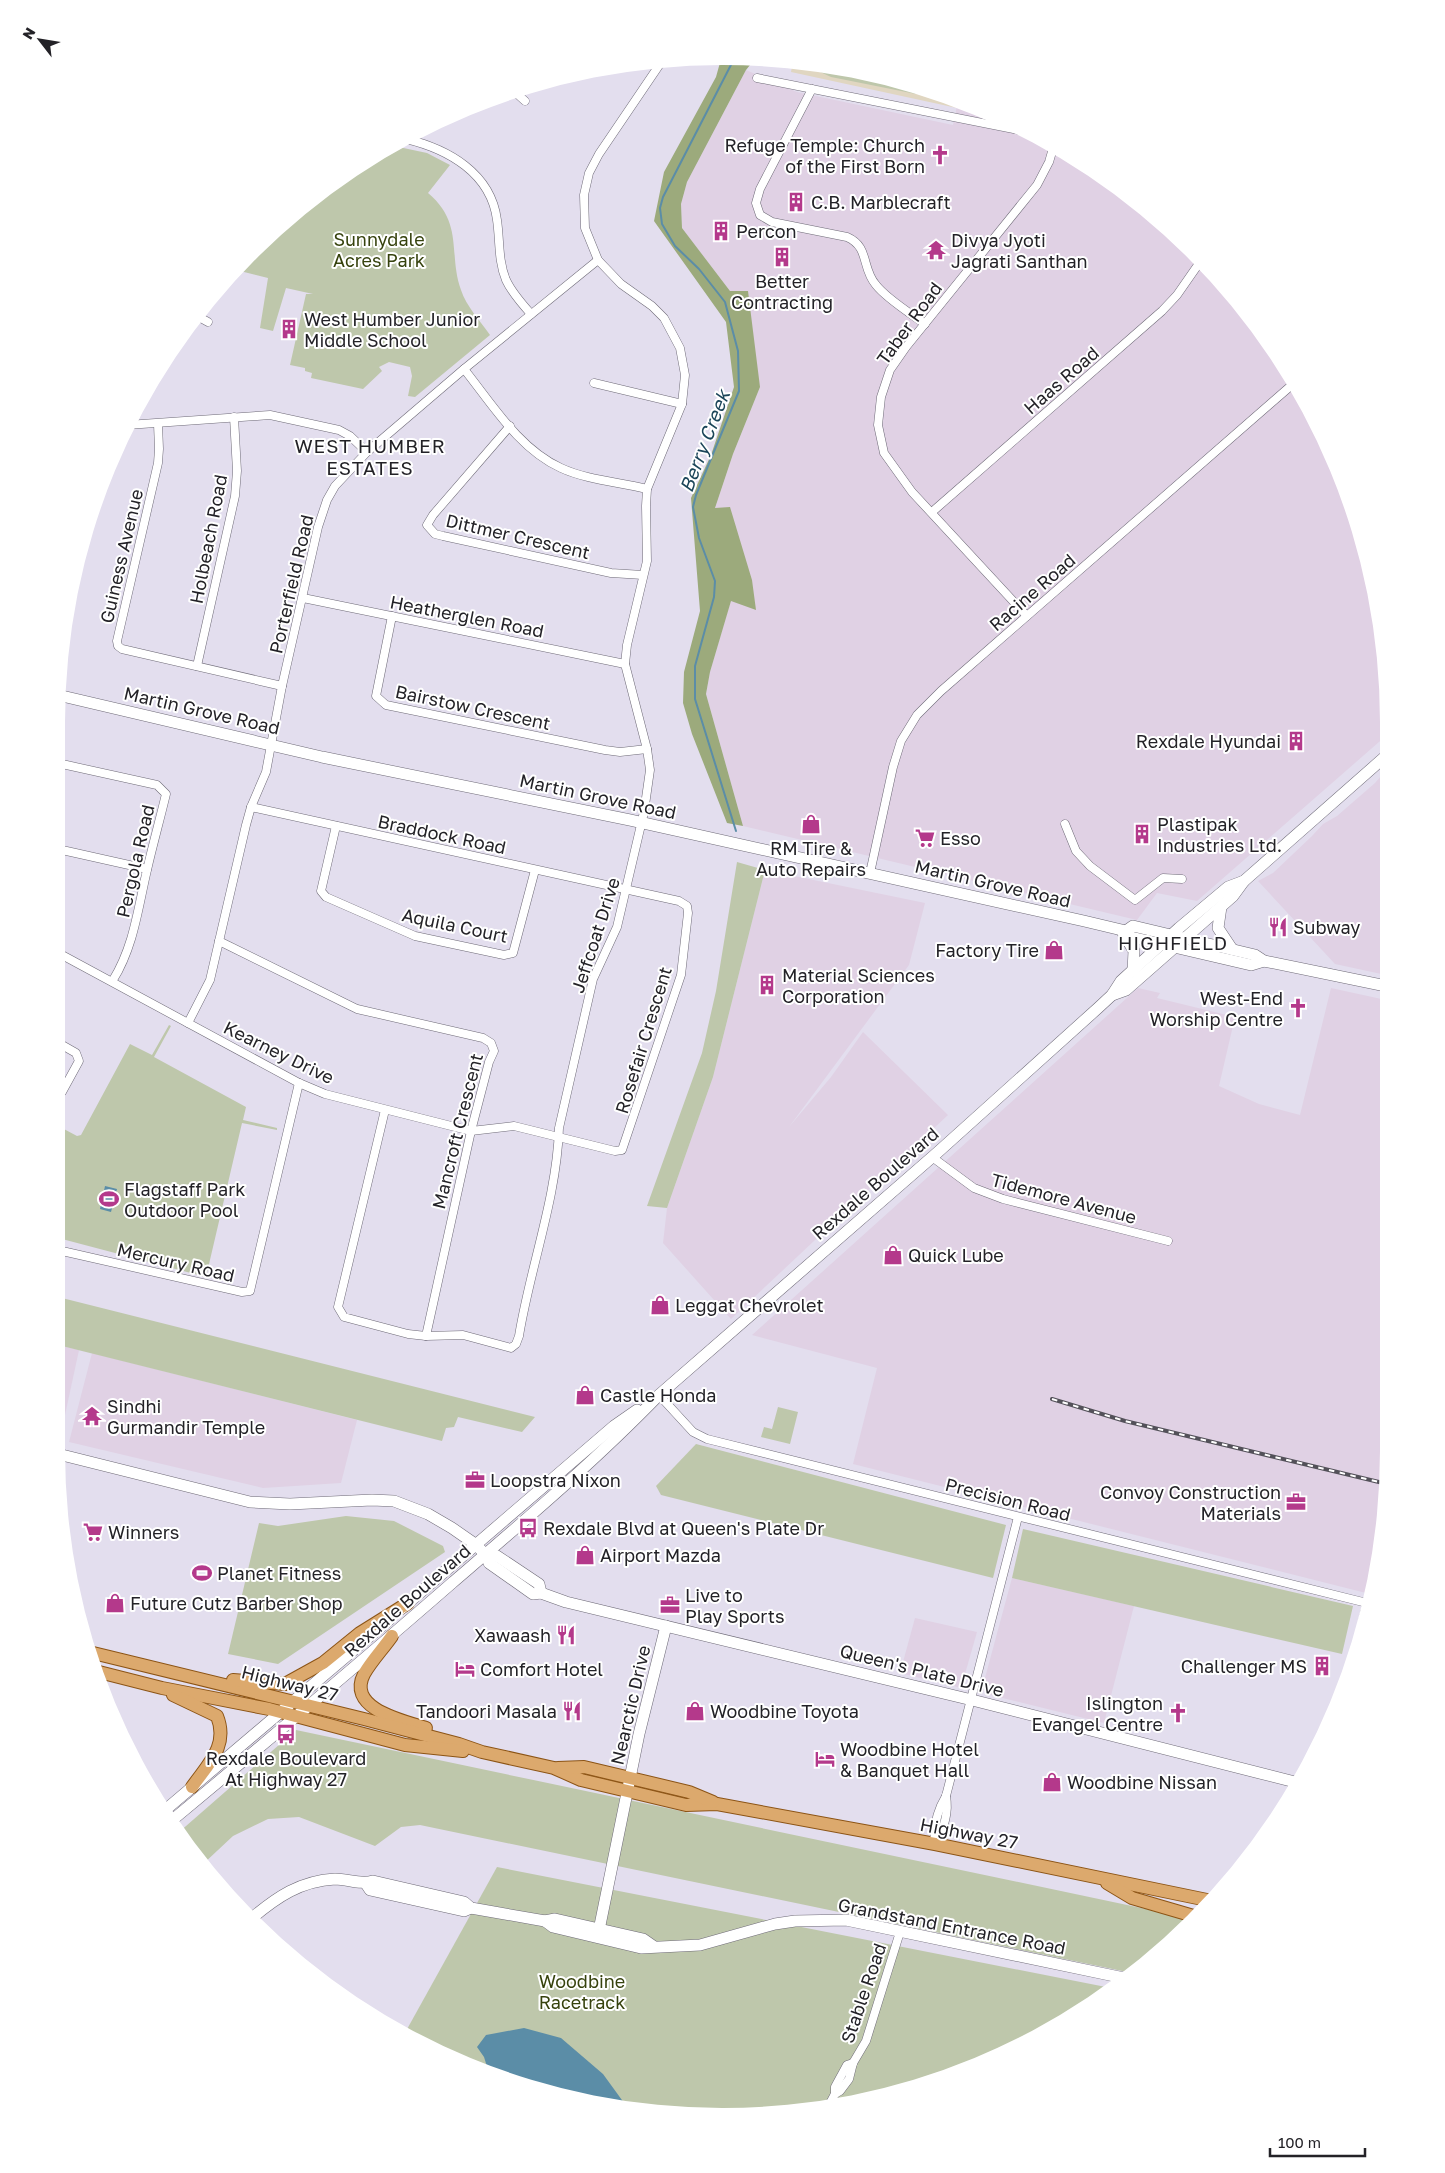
<svg xmlns="http://www.w3.org/2000/svg" width="1445" height="2173" font-family="'Golos Text',sans-serif">
<style>
.industrial{fill:#e0d1e4}
.education{fill:#e0d6c1}
.green{fill:#bec7ab}
.forest{fill:#9caa7c}
.water{fill:#5b8da7}
.lines{fill:none;stroke-linecap:round;stroke-linejoin:round}
.stream{stroke:#5b8da7;stroke-width:2}
.street-casing{stroke:#6e6a77;stroke-width:9}
.secondary-casing{stroke:#6e6a77;stroke-width:12}
.primary-casing{stroke:#8c5415;stroke-width:14}
.street{stroke:#fff;stroke-width:8}
.secondary{stroke:#fff;stroke-width:11}
.primary{stroke:#dca96d;stroke-width:12}
.rail-casing{stroke:#535159;stroke-width:4}
.rail{stroke:#fff;stroke-width:2;stroke-dasharray:5.5;stroke-linecap:butt}
.labels{text-anchor:middle;dominant-baseline:central;stroke-width:4;stroke-linejoin:round;paint-order:stroke}
.poi-label{font-size:18px;fill:#232227;stroke:#fff;text-anchor:start}
.park-label{font-size:18px;fill:#36420d;stroke:#fff}
.street-label{font-size:18px;fill:#232227;stroke:#fff}
.water-label{font-size:19px;font-style:italic;fill:#1b4559;stroke:#fff}
.neighbourhood-label{font-size:19px;letter-spacing:1px;fill:#232227;stroke:#fff}
</style>
<rect width="100%" height="100%" fill="#e3deee"/>
<g class="industrial">
<path d="M746,70L797,92L953,125L958,101L1056,146L1162,222L1251,317L1320,428L1366,550L1387,679V735L1197,901L1157,893L1137,920L743,826L706,694L710,672L731,600L755,609L715,508L733,454L760,387L730,291L682,228L681,204L687,182Z"/>
<path d="M1387,769L1386,975L1335,964L1258,881L1273,873L1312,836L1323,824L1337,816L1375,783Z"/>
<path d="M765,870L925,903L909,965L789,1127L831,1077L863,1032L948,1115L731,1319L663,1243L667,1208L713,1077Z"/>
<path d="M1138,988L1160,993L1157,998L1235,1017L1219,1086L1259,1104L1300,1115L1331,988L1386,1000L1383,1538L1370,1594L853,1464L877,1368L752,1335Z"/>
<path d="M62,1346L79,1350L62,1429Z"/>
<path d="M92,1353L357,1420L341,1483L263,1488L69,1442Z"/>
<path d="M1012,1578L1134,1606L1104,1723L986,1694L982,1689Z"/>
<path d="M915,1618L977,1632L961,1688L900,1673Z"/>
</g>
<path class="education" d="M793,61L810,62L937,92L958,101L957,108L791,72Z"/>
<g class="green">
<path d="M808,62L833,69L936,91L916,94L831,77L816,70Z"/>
<path d="M394,146L427,153L450,165L428,193C464,223 448,254 461,290C466,306 481,322 490,335L415,397L408,396L412,376L410,367L389,362L379,367L382,371L363,389L311,378L312,373L305,371V368L290,365L306,294H313L286,288L273,331L260,328L268,278L236,270L317,194Z"/>
<path d="M737,862L765,870L713,1077L667,1208L647,1206L702,1053L716,991Z"/>
<path d="M169,1025L171,1026L154,1057L246,1107L243,1120L277,1128V1130L242,1123L206,1277L62,1239V1128L77,1136L81,1135L130,1044L152,1055Z"/>
<path d="M62,1298L535,1417L522,1432L458,1417L454,1427L446,1428L442,1441L62,1346Z"/>
<path d="M778,1407L798,1412L790,1444L761,1437L764,1427L772,1429Z"/>
<path d="M696,1444L1006,1525L993,1578L661,1495L656,1486Z"/>
<path d="M346,1516L394,1521L443,1546L445,1552L278,1664L228,1654L259,1523L278,1526Z"/>
<path d="M1023,1529L1353,1606L1342,1654L1012,1578Z"/>
<path d="M296,1730L1165,1913L1192,1921L1162,1952L1132,1973L420,1825L401,1827L375,1846L299,1817L268,1819L233,1836L202,1865L178,1833Z"/>
<path d="M497,1867L1111,1988L1056,2027L895,2094L766,2115H679L550,2094L468,2066L406,2031Z"/>
</g>
<path class="forest" d="M721,59L754,60L746,70L687,182L681,204L682,228L730,291H748L760,387L733,454L715,508L730,507L752,580L756,610L731,601L710,672L706,694L743,826L727,823L692,734L683,703L684,672L700,611L691,498L711,455L734,387L726,322L654,221L664,172L716,77Z"/>
<g class="water">
<path d="M105,1186L117,1189L111,1212L100,1209Z"/>
<path d="M524,2028L561,2038L603,2074L627,2107L550,2094L489,2073L484,2057L477,2047L486,2035Z"/>
</g>
<g class="lines">
<path class="stream" d="M734,59L663,197L660,208L662,224L675,246L699,269L725,302L738,351L739,391L696,495L693,507L699,538L715,581L714,597L695,666V699L736,831"/>
<defs>
<g id="street">
<path d="M757,78L1023,131"/>
<path d="M812,89L760,189L756,203L760,215L772,222L847,237C870,247 861,268 876,285C887,299 910,313 925,324"/>
<path d="M515,92L525,101"/>
<path d="M406,139C448,149 491,173 497,220C500,240 498,261 506,280C512,293 522,304 531,314"/>
<path d="M199,317L208,322"/>
<path d="M464,369C492,404 519,449 561,468C587,480 619,482 647,489"/>
<path d="M594,383L682,404"/>
<path d="M158,424L159,449L158,463L117,641L118,646L122,649L282,686"/>
<path d="M127,425L270,415L339,430L350,436L367,452"/>
<path d="M510,426L433,515L427,525L435,534L443,536L611,573L643,575"/>
<path d="M932,512L1162,311L1177,295L1200,262"/>
<path d="M303,598L625,664"/>
<path d="M392,616L376,696L386,705L605,750L620,752L647,749"/>
<path d="M1027,616L912,492L884,453L878,425L881,397L890,370L906,347L1037,185L1049,162L1054,145"/>
<path d="M197,666L235,496L237,471L234,417"/>
<path d="M62,764L157,785L166,794C160,819 153,844 147,870C138,908 134,946 113,980"/>
<path d="M1065,824L1076,851L1090,866L1135,900L1163,878L1182,879"/>
<path d="M336,826L321,891L326,897L415,936L504,955L513,953L535,870"/>
<path d="M62,850L147,869"/>
<path d="M870,873L893,767L901,741L917,715L941,691L1293,384"/>
<path d="M219,941L357,1009L483,1038L491,1043L494,1051L489,1062L471,1131L426,1336"/>
<path d="M62,955L299,1083L325,1094L471,1131L514,1126L615,1151L622,1150L681,975L688,913L687,906L679,901L251,807"/>
<path d="M188,1023L210,980L246,825L251,807L266,772L282,686L318,527L327,500L335,486L367,452L464,369L598,260"/>
<path d="M62,1045L76,1053L79,1061L62,1092"/>
<path d="M385,1110L338,1307L344,1317L408,1334L426,1336L463,1335L511,1348L516,1344L519,1336C530,1268 557,1197 559,1128L593,979L617,927L644,812L650,770L647,749L625,664L627,645L647,561L646,506L647,489L682,404L685,375L680,348L664,318L652,306L621,284L598,260L585,228L584,195L589,173L599,154L662,61"/>
<path d="M932,1157L974,1188L1003,1199L1168,1241"/>
<path d="M62,1251L242,1292L250,1291L299,1083"/>
<path d="M659,1395L693,1432L707,1439L1367,1603"/>
<path d="M1350,1672L1382,1544"/>
<path d="M935,1844C933,1827 937,1811 946,1796L1018,1517"/>
<path d="M935,1844C944,1829 949,1813 946,1796"/>
<path d="M835,2094L840,2091L849,2079L853,2063L866,2041L900,1932"/>
<path d="M829,2105L835,2094V2087L847,2065L853,2063"/>
</g>
<g id="secondary">
<path d="M62,696L322,757L630,820L1084,921L1126,931L1131,937L1251,965L1264,961"/>
<path d="M1221,907L1218,928L1232,949"/>
<path d="M1126,931L1133,926L1255,955L1264,961L1386,986"/>
<path d="M1123,933L1134,951L1133,971"/>
<path d="M1112,995L1126,990L1233,896L1244,881L1387,755"/>
<path d="M62,1455L250,1502L290,1504L372,1500L394,1501L428,1514L452,1528L475,1544L486,1555L489,1563L533,1594L541,1593L566,1602L972,1700L1295,1782"/>
<path d="M486,1555L497,1556L539,1584L541,1593"/>
<path d="M401,1609L614,1426L637,1410"/>
<path d="M164,1811L389,1620"/>
<path d="M170,1822C265,1743 359,1664 452,1583C523,1522 594,1462 659,1395L938,1152L1098,1008L1112,995L1121,981L1179,928L1228,887L1244,881"/>
<path d="M366,1884L370,1890L464,1911L471,1908"/>
<path d="M252,1918C277,1897 300,1881 335,1879C348,1879 361,1885 373,1881L464,1902L471,1908L545,1921L555,1919L643,1939L653,1946"/>
<path d="M545,1921L553,1927L641,1948L700,1945L775,1924L795,1921L846,1920L1124,1978"/>
<path d="M598,1935L639,1734L666,1626"/>
</g>
<g id="primary">
<path d="M392,1636C383,1649 372,1660 364,1674C346,1709 404,1721 426,1728"/>
<path d="M89,1652L364,1719L459,1744L482,1752L554,1768L581,1780L686,1805L717,1804L935,1844L1212,1901"/>
<path d="M95,1671L162,1688L269,1709L405,1745L463,1751"/>
<path d="M233,1680L285,1684L323,1663L360,1633L408,1603"/>
<path d="M173,1695L217,1716C229,1746 208,1764 192,1787"/>
<path d="M558,1768L584,1767L689,1792L713,1802"/>
<path d="M1107,1883L1132,1898L1197,1917"/>
</g>
</defs>
<use href="#street" class="street-casing"/>
<use href="#secondary" class="secondary-casing"/>
<use href="#primary" class="primary-casing"/>
<use href="#street" class="street"/>
<use href="#secondary" class="secondary"/>
<use href="#primary" class="primary"/>
<defs>
<path id="rail" d="M1052,1399L1125,1421L1383,1483"/>
</defs>
<use href="#rail" class="rail-casing"/>
<use href="#rail" class="rail"/>
</g>
<defs>
<symbol id="church-bare" viewBox="-9 -9 18 18"><path d="M-1.2-6h2.4v3.5h3.3v2.4h-3.3V6h-2.4V-.1h-3.3v-2.4h3.3Z" fill="#b4398b" stroke="#fff" stroke-width="2.5" paint-order="stroke"/></symbol>
<symbol id="building-bare" viewBox="-9 -9 18 18"><path d="M-4-6H4V6H1V3H-1V6H-4ZM-2.5-4.3h1.7v1.8h-1.7ZM.8-4.3h1.7v1.8H.8ZM-2.5-1h1.7V.8h-1.7ZM.8-1h1.7V.8H.8Z" fill="#b4398b" stroke="#fff" stroke-width="2.5" paint-order="stroke"/></symbol>
<symbol id="temple-bare" viewBox="-9 -9 18 18"><path d="M0-6L5-2H3V0L6.5 2.5H4V6H1.5V3h-3V6H-4V2.5H-6.5L-3 0V-2H-5Z" fill="#b4398b" stroke="#fff" stroke-width="2.5" paint-order="stroke"/></symbol>
<symbol id="shop-bare" viewBox="-9 -9 18 18"><path d="M-5-2.5h2.3a2.7 3.5 0 0 1 5.4 0H5L5.5 6h-11ZM-1.5-2.5h3a1.5 2.3 0 0 0-3 0Z" fill="#b4398b" stroke="#fff" stroke-width="2.5" paint-order="stroke"/></symbol>
<symbol id="supermarket-bare" viewBox="-9 -9 18 18"><path d="M-6-5.5h2.5l.6 2H6L4.5 2H-2.5L-4.4-4H-6ZM-1.5 3.2a1.3 1.3 0 1 0 .1 0ZM3 3.2a1.3 1.3 0 1 0 .1 0Z" fill="#b4398b" stroke="#fff" stroke-width="2.5" paint-order="stroke"/></symbol>
<symbol id="restaurant-bare" viewBox="-9 -9 18 18"><path d="M-5-6h1v4h1v-4h1v4h1v-4h1v5L-1.5 .5V6h-2V.5L-5-1ZM5-6V6H3V1.5H1.5Q1.5-4 5-6Z" fill="#b4398b" stroke="#fff" stroke-width="2.5" paint-order="stroke"/></symbol>
<symbol id="stadium-bare" viewBox="-9 -9 18 18"><path d="M0-5a6.5 5 0 1 0 0 10a6.5 5 0 1 0 0-10ZM-3.5-1.8h7v3.6h-7Z" fill="#b4398b" stroke="#fff" stroke-width="2.5" paint-order="stroke"/></symbol>
<symbol id="office-bare" viewBox="-9 -9 18 18"><path d="M-6-3h4V-5.5h4V-3h4V5H-6ZM-1-4.5V-3h2v-1.5ZM-6 0V1H6V0Z" fill="#b4398b" stroke="#fff" stroke-width="2.5" paint-order="stroke"/></symbol>
<symbol id="bus-bare" viewBox="-9 -9 18 18"><path d="M-5-6H5V4H4V6H2V4H-2V6H-4V4H-5ZM-3.5-4V0h7V-4ZM-3.5 1.2v1.5H-2V1.2ZM2 1.2v1.5H3.5V1.2Z" fill="#b4398b" stroke="#fff" stroke-width="2.5" paint-order="stroke"/></symbol>
<symbol id="hotel-bare" viewBox="-9 -9 18 18"><path d="M-6-4.5h1.5V1H6V5H4.5V3h-9V5H-6ZM-4 0a1.8 1.8 0 1 1 3.6 0ZM.5 0V-2.5h3Q6-2.5 6 0Z" fill="#b4398b" stroke="#fff" stroke-width="2.5" paint-order="stroke"/></symbol>
</defs>
<g fill-rule="evenodd">
<use href="#church-bare" x="926" y="141" width="28" height="28"/>
<use href="#building-bare" x="782" y="188" width="28" height="28"/>
<use href="#building-bare" x="707" y="217" width="28" height="28"/>
<use href="#temple-bare" x="922" y="236" width="28" height="28"/>
<use href="#building-bare" x="768" y="243" width="28" height="28"/>
<use href="#building-bare" x="275" y="315" width="28" height="28"/>
<use href="#building-bare" x="1282" y="727" width="28" height="28"/>
<use href="#shop-bare" x="797" y="810" width="28" height="28"/>
<use href="#building-bare" x="1128" y="820" width="28" height="28"/>
<use href="#supermarket-bare" x="911" y="824" width="28" height="28"/>
<use href="#restaurant-bare" x="1264" y="913" width="28" height="28"/>
<use href="#shop-bare" x="1040" y="936" width="28" height="28"/>
<use href="#building-bare" x="753" y="971" width="28" height="28"/>
<use href="#church-bare" x="1284" y="994" width="28" height="28"/>
<use href="#stadium-bare" x="95" y="1185" width="28" height="28"/>
<use href="#shop-bare" x="879" y="1241" width="28" height="28"/>
<use href="#shop-bare" x="646" y="1291" width="28" height="28"/>
<use href="#shop-bare" x="571" y="1381" width="28" height="28"/>
<use href="#temple-bare" x="78" y="1402" width="28" height="28"/>
<use href="#office-bare" x="461" y="1466" width="28" height="28"/>
<use href="#office-bare" x="1282" y="1488" width="28" height="28"/>
<use href="#bus-bare" x="514" y="1514" width="28" height="28"/>
<use href="#supermarket-bare" x="79" y="1518" width="28" height="28"/>
<use href="#shop-bare" x="571" y="1541" width="28" height="28"/>
<use href="#stadium-bare" x="188" y="1559" width="28" height="28"/>
<use href="#shop-bare" x="101" y="1589" width="28" height="28"/>
<use href="#office-bare" x="656" y="1591" width="28" height="28"/>
<use href="#restaurant-bare" x="552" y="1621" width="28" height="28"/>
<use href="#building-bare" x="1308" y="1652" width="28" height="28"/>
<use href="#hotel-bare" x="451" y="1655" width="28" height="28"/>
<use href="#restaurant-bare" x="558" y="1697" width="28" height="28"/>
<use href="#shop-bare" x="681" y="1697" width="28" height="28"/>
<use href="#church-bare" x="1164" y="1699" width="28" height="28"/>
<use href="#bus-bare" x="272" y="1720" width="28" height="28"/>
<use href="#hotel-bare" x="811" y="1745" width="28" height="28"/>
<use href="#shop-bare" x="1038" y="1768" width="28" height="28"/>
</g>
<g class="labels">
<g class="poi-label">
<text x="925" y="145" text-anchor="end">Refuge Temple: Church<tspan x="925" dy="21">of the First Born</tspan></text>
<text x="811" y="202">C.B. Marblecraft</text>
<text x="736" y="231">Percon</text>
<text x="951" y="240">Divya Jyoti<tspan x="951" dy="21">Jagrati Santhan</tspan></text>
<text x="782" y="281" text-anchor="middle">Better<tspan x="782" dy="21">Contracting</tspan></text>
<text x="304" y="319">West Humber Junior<tspan x="304" dy="21">Middle School</tspan></text>
<text x="1281" y="741" text-anchor="end">Rexdale Hyundai</text>
<text x="1157" y="824">Plastipak<tspan x="1157" dy="21">Industries Ltd.</tspan></text>
<text x="940" y="838">Esso</text>
<text x="811" y="848" text-anchor="middle">RM Tire &amp;<tspan x="811" dy="21">Auto Repairs</tspan></text>
<text x="1293" y="927">Subway</text>
<text x="1039" y="950" text-anchor="end">Factory Tire</text>
<text x="782" y="975">Material Sciences<tspan x="782" dy="21">Corporation</tspan></text>
<text x="1283" y="998" text-anchor="end">West-End<tspan x="1283" dy="21">Worship Centre</tspan></text>
<text x="124" y="1189">Flagstaff Park<tspan x="124" dy="21">Outdoor Pool</tspan></text>
<text x="908" y="1255">Quick Lube</text>
<text x="675" y="1305">Leggat Chevrolet</text>
<text x="600" y="1395">Castle Honda</text>
<text x="107" y="1406">Sindhi<tspan x="107" dy="21">Gurmandir Temple</tspan></text>
<text x="490" y="1480">Loopstra Nixon</text>
<text x="1281" y="1492" text-anchor="end">Convoy Construction<tspan x="1281" dy="21">Materials</tspan></text>
<text x="543" y="1528">Rexdale Blvd at Queen's Plate Dr</text>
<text x="108" y="1532">Winners</text>
<text x="600" y="1555">Airport Mazda</text>
<text x="217" y="1573">Planet Fitness</text>
<text x="685" y="1595">Live to<tspan x="685" dy="21">Play Sports</tspan></text>
<text x="130" y="1603">Future Cutz Barber Shop</text>
<text x="551" y="1635" text-anchor="end">Xawaash</text>
<text x="1307" y="1666" text-anchor="end">Challenger MS</text>
<text x="480" y="1669">Comfort Hotel</text>
<text x="1163" y="1703" text-anchor="end">Islington<tspan x="1163" dy="21">Evangel Centre</tspan></text>
<text x="557" y="1711" text-anchor="end">Tandoori Masala</text>
<text x="710" y="1711">Woodbine Toyota</text>
<text x="840" y="1749">Woodbine Hotel<tspan x="840" dy="21">&amp; Banquet Hall</tspan></text>
<text x="286" y="1758" text-anchor="middle">Rexdale Boulevard<tspan x="286" dy="21">At Highway 27</tspan></text>
<text x="1067" y="1782">Woodbine Nissan</text>
</g>
<g class="park-label">
<text x="379" y="239">Sunnydale<tspan x="379" dy="21">Acres Park</tspan></text>
<text x="582" y="1981">Woodbine<tspan x="582" dy="21">Racetrack</tspan></text>
</g>
<g class="street-label">
<text transform="translate(909 323) rotate(-54)">Taber Road</text>
<text transform="translate(1061 380) rotate(-41)">Haas Road</text>
<text transform="translate(518 536) rotate(13)">Dittmer Crescent</text>
<text transform="translate(208 539) rotate(-79)">Holbeach Road</text>
<text transform="translate(121 556) rotate(-77)">Guiness Avenue</text>
<text transform="translate(291 584) rotate(-77)">Porterfield Road</text>
<text transform="translate(1032 592) rotate(-41)">Racine Road</text>
<text transform="translate(467 616) rotate(11)">Heatherglen Road</text>
<text transform="translate(473 707) rotate(12)">Bairstow Crescent</text>
<text transform="translate(202 710) rotate(13)">Martin Grove Road</text>
<text transform="translate(598 796) rotate(12)">Martin Grove Road</text>
<text transform="translate(442 834) rotate(12)">Braddock Road</text>
<text transform="translate(135 861) rotate(-77)">Pergola Road</text>
<text transform="translate(993 883) rotate(13)">Martin Grove Road</text>
<text transform="translate(455 925) rotate(12)">Aquila Court</text>
<text transform="translate(595 935) rotate(-72)">Jeffcoat Drive</text>
<text transform="translate(643 1040) rotate(-73)">Rosefair Crescent</text>
<text transform="translate(279 1052) rotate(26)">Kearney Drive</text>
<text transform="translate(457 1131) rotate(-76)">Mancroft Crescent</text>
<text transform="translate(875 1183) rotate(-41)">Rexdale Boulevard</text>
<text transform="translate(1064 1198) rotate(15)">Tidemore Avenue</text>
<text transform="translate(176 1262) rotate(13)">Mercury Road</text>
<text transform="translate(1008 1499) rotate(14)">Precision Road</text>
<text transform="translate(407 1600) rotate(-41)">Rexdale Boulevard</text>
<text transform="translate(922 1670) rotate(14)">Queen's Plate Drive</text>
<text transform="translate(290 1683) rotate(14)">Highway 27</text>
<text transform="translate(630 1705) rotate(-77)">Nearctic Drive</text>
<text transform="translate(969 1833) rotate(11)">Highway 27</text>
<text transform="translate(952 1926) rotate(11)">Grandstand Entrance Road</text>
<text transform="translate(863 1993) rotate(-71)">Stable Road</text>
</g>
<g class="water-label">
<text transform="translate(704 441) rotate(-69)">Berry Creek</text>
</g>
<g class="neighbourhood-label">
<text x="370" y="445">WEST HUMBER<tspan x="370" dy="22">ESTATES</tspan></text>
<text x="1173" y="942">HIGHFIELD</text>
</g>
</g>
<path d="M0 0H1445V2173H0ZM722 65H723A657 657 0 0 1 1380 722V1451A657 657 0 0 1 723 2108H722A657 657 0 0 1 65 1451V722A657 657 0 0 1 722 65Z" fill="#fff" fill-rule="evenodd"/>
<g transform="translate(40 40) rotate(301)" stroke="#ffffff" stroke-width="4" paint-order="stroke">
<path d="M0-4L9 19L0 12L-9 19Z" fill="#232227"/>
<text y="-8" font-size="14" font-weight="bold" text-anchor="middle" fill="#232227">N</text>
</g>
<path d="M1270 2148v8h95v-8" fill="none" stroke="#232227" stroke-width="2.5"/>
<text x="1278" y="2148" font-size="15" fill="#232227" stroke="#ffffff" stroke-width="4" paint-order="stroke">100 m</text>
</svg>
